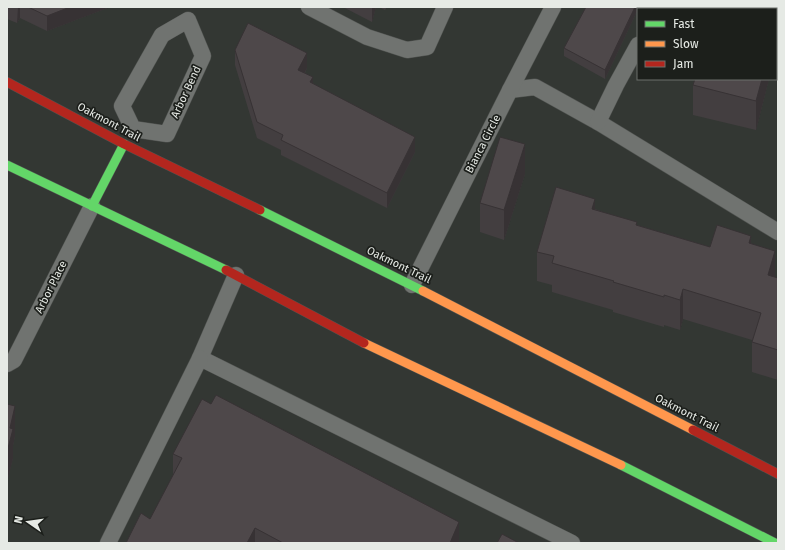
<svg xmlns="http://www.w3.org/2000/svg" width="785" height="550" font-family="'Fira Sans',sans-serif">
<style>
.lines{fill:none;stroke-linecap:round;stroke-linejoin:round}
.lane-casing{stroke:#505350;stroke-width:17}
.fast-casing{stroke:#505350;stroke-width:10}
.slow-casing{stroke:#505350;stroke-width:10}
.jam-casing{stroke:#505350;stroke-width:10}
.lane{stroke:#707370;stroke-width:16}
.fast{stroke:#63d668;stroke-width:9}
.slow{stroke:#ff974d;stroke-width:9}
.jam{stroke:#b3261e;stroke-width:9}
.wall{fill:#433e40}
.shaded-wall{fill:#373234}
.building{fill:#4e484a;stroke:#373234}
.labels{text-anchor:middle;dominant-baseline:central;stroke-width:3.5;stroke-linejoin:round;paint-order:stroke}
.street-label{font-size:11px;fill:#e6eae5;stroke:#1c1f1b}
</style>
<rect width="100%" height="100%" fill="#333733"/>
<g class="lines">
<defs>
<g id="lane">
<path d="M309,7L367,37L407,50L427,47L445,7"/>
<path d="M659,9L660,7"/>
<path d="M188,20L203,56L167,134L133,129L122,106L162,35Z"/>
<path d="M510,90L535,87L598,122L778,232"/>
<path d="M598,122L616,85L638,45"/>
<path d="M236,275L200,358L572,543"/>
<path d="M412,285L510,90L553,7"/>
<path d="M7,364L14,360L92,206"/>
<path d="M108,543L200,358"/>
</g>
<g id="fast">
<path d="M7,165L226,270"/>
<path d="M92,206L124,144"/>
<path d="M260,210L423,291"/>
<path d="M621,465L775,543"/>
</g>
<g id="slow">
<path d="M423,291L693,430"/>
<path d="M364,343L621,465"/>
</g>
<g id="jam">
<path d="M7,82L124,144L260,210"/>
<path d="M226,270L364,343"/>
<path d="M693,430L778,474"/>
</g>
</defs>
<use href="#lane" class="lane-casing"/>
<use href="#fast" class="fast-casing"/>
<use href="#slow" class="slow-casing"/>
<use href="#jam" class="jam-casing"/>
<use href="#lane" class="lane"/>
<use href="#fast" class="fast"/>
<use href="#slow" class="slow"/>
<use href="#jam" class="jam"/>
</g>
<g class="wall">
<path d="M7,7H110L47,31L20,18L17,23L7,19Z"/>
<path d="M343,7H376L372,22Z"/>
<path d="M379,7H387L385,10Z"/>
<path d="M639,7L605,79L564,56V48Z"/>
<path d="M778,7V61H776V9Z"/>
<path d="M235,50L307,68L305,73L313,84L415,152L387,208L281,155V150L257,138L235,65Z"/>
<path d="M695,79H769L756,130L693,115V85Z"/>
<path d="M525,174L504,240L480,232V203Z"/>
<path d="M595,209L637,225L710,247L751,243L775,277L778,278V380L752,372V340L683,319L680,330L664,325V327L613,312V310L552,292V285L537,281V252Z"/>
<path d="M7,404L15,436L13,446V458L7,482Z"/>
<path d="M173,454L459,543H126L150,519L173,475Z"/>
</g>
<g class="shaded-wall">
<path d="M18,7H20V18L17,23Z"/>
<path d="M70,7H110L47,31V16Z"/>
<path d="M372,7H376L372,22Z"/>
<path d="M635,7H639L605,79V70Z"/>
<path d="M307,53V68L298,85V70Z"/>
<path d="M313,77V93L310,82Z"/>
<path d="M762,79H769L756,130V101Z"/>
<path d="M415,137V152L387,208V193Z"/>
<path d="M525,144V174L504,240V210Z"/>
<path d="M595,199V228L592,209Z"/>
<path d="M751,236V265L749,243Z"/>
<path d="M775,251V280L768,275Z"/>
<path d="M683,289V319L680,330V300Z"/>
<path d="M15,406V436L13,446V458L7,482V452L10,428Z"/>
<path d="M459,522V543H450Z"/>
<path d="M255,528V543H247Z"/>
</g>
<g class="building">
<path d="M28,7H70L47,16Z"/>
<path d="M586,7H635L605,70L564,48Z"/>
<path d="M745,7H778V32L776,31V9H744Z"/>
<path d="M248,23L307,53L298,70L313,77L310,82L415,137L387,193L281,140L283,135L257,122L235,50Z"/>
<path d="M695,79H762L756,101L693,85Z"/>
<path d="M500,137L525,144L504,210L480,203Z"/>
<path d="M556,187L595,199L592,209L637,222L636,225L710,247L717,225L751,236L749,243L775,251L768,275L778,278V350L752,342L761,313L683,289L680,300L664,295V297L613,282L614,281L552,263L554,256L537,252Z"/>
<path d="M216,395L459,522L450,543H283L255,528L247,543H126L141,513L150,519L182,458L173,454L202,399L211,404Z"/>
<path d="M7,404L15,406L10,428L13,429L7,452Z"/>
<path d="M502,534L519,543H497Z"/>
</g>
<g class="labels">
<g class="street-label">
<text transform="translate(186 92) rotate(-65)">Arbor Bend</text>
<text transform="translate(109 122) rotate(28)">Oakmont Trail</text>
<text transform="translate(483 144) rotate(-63)">Bianca Circle</text>
<text transform="translate(399 265) rotate(26)">Oakmont Trail</text>
<text transform="translate(51 287) rotate(-63)">Arbor Place</text>
<text transform="translate(687 413) rotate(27)">Oakmont Trail</text>
</g>
</g>
<rect width="785" height="550" fill="none" stroke="#e6eae5" stroke-width="16"/>
<rect x="637" y="8" width="140" height="72" fill="#1c1f1b" stroke="#6d706c"/>
<rect x="645" y="21" width="20" height="6" fill="#63d668" stroke="#6d706c"/>
<text x="673" y="28" font-size="12" fill="#e6eae5">Fast</text>
<rect x="645" y="41" width="20" height="6" fill="#ff974d" stroke="#6d706c"/>
<text x="673" y="48" font-size="12" fill="#e6eae5">Slow</text>
<rect x="645" y="61" width="20" height="6" fill="#b3261e" stroke="#6d706c"/>
<text x="673" y="68" font-size="12" fill="#e6eae5">Jam</text>
<g transform="translate(28 522) rotate(283)" stroke="#1c1f1b" stroke-width="3" paint-order="stroke">
<path d="M0-3L7 15L0 10L-7 15Z" fill="#e6eae5"/>
<text y="-6" font-size="11" font-weight="bold" text-anchor="middle" fill="#e6eae5">N</text>
</g>
</svg>
